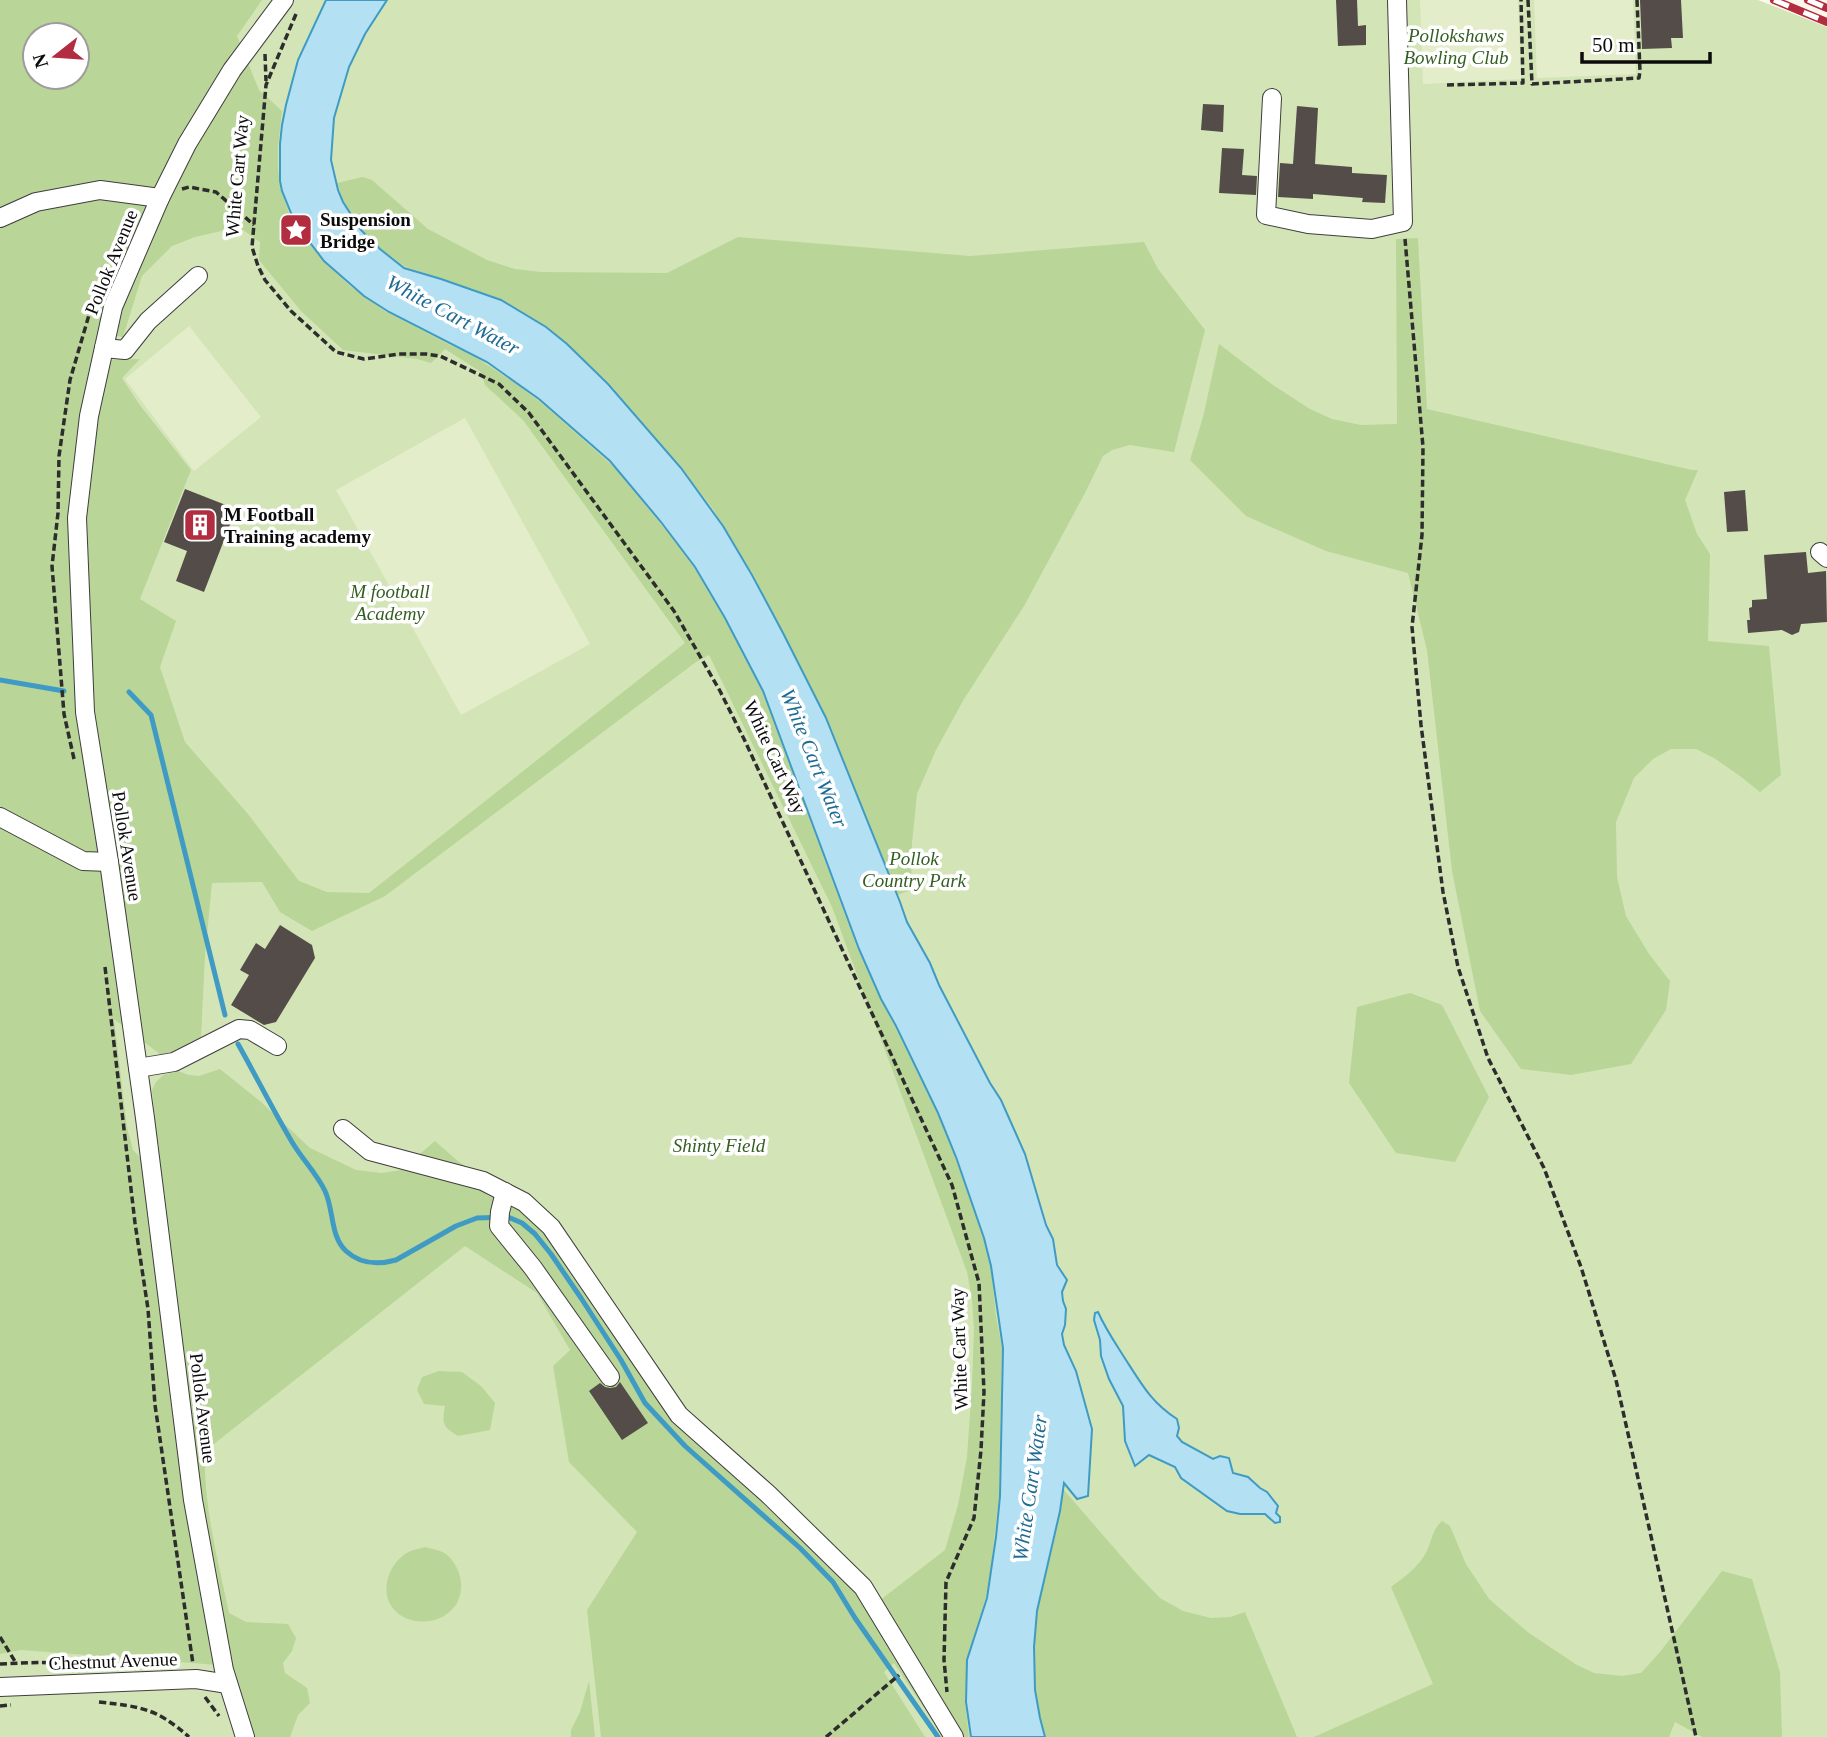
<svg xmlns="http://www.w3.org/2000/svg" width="1827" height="1737" font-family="'Times New Roman',serif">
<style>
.green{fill:#d3e5b7;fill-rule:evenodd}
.forest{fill:#b9d598;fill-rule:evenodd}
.pitch{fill:#e4edc9}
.water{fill:#b3e0f2;stroke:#3f9bc4;stroke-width:2}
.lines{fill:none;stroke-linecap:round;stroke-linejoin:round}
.stream{stroke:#3f9bc4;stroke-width:5}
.building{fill:#534c49}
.minor-casing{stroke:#3e3e3e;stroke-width:20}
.path{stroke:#2d2d2d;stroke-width:3.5;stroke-dasharray:7 3.5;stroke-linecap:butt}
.minor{stroke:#fff;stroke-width:18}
.rail-casing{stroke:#b12d3f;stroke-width:8}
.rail{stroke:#fff;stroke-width:5;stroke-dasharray:16;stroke-linecap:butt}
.labels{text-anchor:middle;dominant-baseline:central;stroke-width:7;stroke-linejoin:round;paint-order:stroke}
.park-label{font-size:19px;font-style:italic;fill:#335e21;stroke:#fff}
.street-label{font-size:19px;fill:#0b0b0b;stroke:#fff}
.poi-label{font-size:19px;font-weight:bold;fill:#0b0b0b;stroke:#fff;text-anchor:start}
.water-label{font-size:21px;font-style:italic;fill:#1e6b94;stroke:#fff}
</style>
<rect width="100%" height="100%" fill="#fef8eb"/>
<path class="green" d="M0,0H1758L1827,27V1737H0ZM35,35H77V77H35Z"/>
<g class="forest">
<path d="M0,0H262L237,36L259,90L282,111L278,146V169L281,191L289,213L295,224L324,262L350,286L383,310L450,345L469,353L518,385L544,405L614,467L669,534L695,569L729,627L762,691L858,950L880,999L895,1027L937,1113L955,1157L984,1238L991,1266L996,1316L1002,1348L999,1496L991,1568L986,1597L967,1659L965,1702L969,1737H942L934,1723L894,1663L884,1672L925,1737H601L587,1610L637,1532L569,1462L553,1366L570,1350L537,1293L465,1246L205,1451C203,1506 218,1560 229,1613L246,1622L288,1624L296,1638L292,1651L283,1663L285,1673L307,1688L310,1703L298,1715L290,1737H252L231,1666L21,1650L0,1654ZM35,35H77V77H35ZM239,227L260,242L259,260L301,311L343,350L417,359L431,363L445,349L481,372L485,385L523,420L685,643L369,893L327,892L299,881L248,814L185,742L160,667L176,621L140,599L191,470L139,404L122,378L140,359L97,360L100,333L123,337L142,276L172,246L195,237ZM709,655L832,907L967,1272L972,1300L974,1329L972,1385L967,1457L958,1505L945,1550L879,1601L680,1423L552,1238L494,1180L475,1172L459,1162L435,1141L401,1170L381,1173L356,1170L310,1148L261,1102L220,1069L199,1076L189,1075L178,1071L163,1075L156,1082L152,1090L154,1112L152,1123L159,1146L157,1159L140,1157L133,1150L127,1128L114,1019L161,1055L172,1052L201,1037L205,955L212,883L262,882L280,912L312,931L385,896L696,662Z"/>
<path d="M363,177L372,180L428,229L487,260L515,269L541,272L667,273L738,237L970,256L1144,242L1158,269L1205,330L1174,452L1130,445L1112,450L1103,456L1085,493L1024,606L964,699L936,750L917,794L912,843L911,890L897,895L827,718L753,574L713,509L681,468L609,383L567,344L546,327L501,300L404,266L380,248L362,230L344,202L337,183Z"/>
<path d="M1418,238L1427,409L1692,470H1698L1685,500L1697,534L1710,554L1708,641L1769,646L1781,775L1760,792L1740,776L1714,758L1696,749H1671L1653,759L1634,778L1616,822L1617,877L1626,916L1649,954L1670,981L1666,1010L1631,1064L1571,1075L1521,1069L1480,1011L1452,871L1427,650L1408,573L1326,551L1246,516L1190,460L1203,417L1219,344L1273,385L1310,409L1332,419L1361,425L1397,424L1396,239Z"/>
<path d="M1410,993L1442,1005L1489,1097L1455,1162L1396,1153L1349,1083L1357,1007Z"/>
<path d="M439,1371L462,1372L481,1386L495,1403L490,1430L458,1436C442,1426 442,1424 445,1406L424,1404L417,1390L422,1377Z"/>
<path d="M1063,1489L1135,1572L1160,1598L1183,1611L1211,1618L1230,1617L1245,1612L1297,1737H1046C1033,1700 1031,1648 1038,1609C1046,1569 1059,1530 1063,1489Z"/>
<path d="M1442,1521L1450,1526L1466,1564L1489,1599L1529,1633L1577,1665L1594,1673L1622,1676L1641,1673L1660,1652L1722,1571L1752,1579L1780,1672L1782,1737H1702L1675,1722L1669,1737H1314L1433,1684L1391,1587C1403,1578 1416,1569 1424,1556C1432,1544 1431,1530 1442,1521Z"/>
<path d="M425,1547C432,1549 440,1550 446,1554C460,1566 466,1586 457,1603C444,1626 407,1628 392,1607C380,1590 389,1565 405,1554C410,1550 419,1549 425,1547Z"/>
<path d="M589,1681L595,1737H571V1730L580,1712Z"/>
</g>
<g class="pitch">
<path d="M1420,0H1518L1521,79L1423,84Z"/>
<path d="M1534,0H1633L1636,74L1537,78Z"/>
<path d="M189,326L261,417L194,471L125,379Z"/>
<path d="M465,418L590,644L461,715L336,490Z"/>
</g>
<g class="water">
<path d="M326,0H387L365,34L349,67L334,118L331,160L338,190L343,202L361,230L380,249L404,268L441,279L501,300L546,327L567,344L608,384L681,468L723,526L752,575L783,633L826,718L900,902L907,922L930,963L939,985L990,1083L1001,1100L1025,1154L1046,1225L1053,1239L1057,1265L1067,1280L1062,1292L1063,1301L1066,1309L1065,1325L1062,1334L1064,1345L1076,1371L1092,1429L1088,1496L1077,1499L1064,1483L1060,1511L1037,1611L1034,1647L1035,1690L1040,1718L1045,1737H971L966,1702L967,1660L987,1598L996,1537L1000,1496L1003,1348L991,1266L984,1238L956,1157L938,1113L896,1026L881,999L859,949L763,691L725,618L695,567L661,522L610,461L539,399L487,362L389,312L364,296L324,261L295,223L282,191L280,181V144L282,125L286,105L298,60Z"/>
<path d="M1098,1312C1106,1330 1116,1344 1126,1360C1142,1385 1152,1403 1177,1419L1179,1428L1177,1436L1182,1442L1213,1459L1220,1456L1229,1458L1233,1473L1248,1477L1260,1488L1267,1492L1278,1506L1276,1513L1280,1517V1522L1275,1523L1265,1514H1240L1227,1511L1181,1478L1175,1467L1149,1455L1135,1466L1125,1441L1123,1406L1109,1379L1101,1356L1100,1340L1094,1320L1095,1313Z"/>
</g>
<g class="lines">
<g class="stream">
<path d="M0,680L64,691"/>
<path d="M129,692L151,715L225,1015"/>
<path d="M238,1044C256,1076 273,1110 292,1142C302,1159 317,1174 325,1191C334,1210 330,1236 346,1251C360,1264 378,1265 396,1260L456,1226L477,1218L508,1217L522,1223L535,1234L551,1254L581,1298L621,1360L645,1403L685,1446L800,1548L833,1582L855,1618L938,1737"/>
</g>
</g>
<g class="building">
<path d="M1336,0H1357L1358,26L1366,25V45L1338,46Z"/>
<path d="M1640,0H1681L1683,38H1671L1672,48L1642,49Z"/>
<path d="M1203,104L1224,105L1223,132L1201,130Z"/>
<path d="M1297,106L1318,108L1315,164L1352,167V173L1387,175L1385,203L1362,202L1363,198L1313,194V199L1278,197L1280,163L1293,164Z"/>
<path d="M1222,148L1244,149L1242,175L1257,176L1256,195L1219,193Z"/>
<path d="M185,489L236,509L204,592L176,581L187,551L164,542Z"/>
<path d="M1745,490L1748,531L1727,532L1724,492Z"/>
<path d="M1806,552L1808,573L1826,571L1827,622L1801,624L1799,632L1792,635L1782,630L1748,633L1747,620H1750L1749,608L1752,607V600L1767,599L1764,555Z"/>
<path d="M280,925L312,945L315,958L276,1022L264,1025L231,1005L249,975L240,970L256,943L265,949Z"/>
<path d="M620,1382L648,1423L622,1440L589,1391L600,1383L605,1387L610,1388L616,1387Z"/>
</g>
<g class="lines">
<defs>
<g id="minor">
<path d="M1272,98L1266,215L1308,224L1372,229L1403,222L1397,0"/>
<path d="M0,218L36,202L100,190L160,198"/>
<path d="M104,348L125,350L148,321L198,276"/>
<path d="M1820,552L1827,558"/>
<path d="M0,817L83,861L109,862"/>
<path d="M138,1068L174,1062L239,1029L250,1030L277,1046"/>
<path d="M343,1129L370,1151L483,1181L524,1202L551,1227L679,1415L768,1494L863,1587L954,1737"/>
<path d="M505,1192L500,1212L499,1226L533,1268L610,1377"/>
<path d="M0,1687L196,1679L228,1684"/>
<path d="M245,1737L224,1670L193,1500L145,1118L109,862L85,712L77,518L89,416L113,307L160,198L187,144L232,70L284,0"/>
</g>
</defs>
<use href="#minor" class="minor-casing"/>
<g class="path">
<path d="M1528,0L1532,84L1639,78L1640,71L1637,0"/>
<path d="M296,14L266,85L252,247L258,266L265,280L291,311L336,352L364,359L399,354H426L440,356L499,384L529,413L674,611L720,691L744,739L952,1185L979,1283L984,1392L981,1450L974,1518L946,1582L944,1660L947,1692"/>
<path d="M265,54L266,81"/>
<path d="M1447,85L1523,83L1521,0"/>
<path d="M182,189L189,187L216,192L254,225"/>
<path d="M1405,239L1423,447L1422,535L1412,627L1421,725L1443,892L1458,967L1488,1058L1544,1168L1581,1267L1616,1380L1696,1737"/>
<path d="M74,759L64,714L52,566L58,513L59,456L70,380L96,291L110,266"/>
<path d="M105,967L135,1223L148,1309L155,1405L193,1664"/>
<path d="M0,1637L16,1663"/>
<path d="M0,1664C24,1663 48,1661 73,1665"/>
<path d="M205,1697L219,1716"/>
<path d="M99,1702C142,1707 156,1708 189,1737"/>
<path d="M0,1706L11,1705"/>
<path d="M826,1737L899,1675"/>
</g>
<use href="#minor" class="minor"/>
<defs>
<g id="rail">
<path d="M1774,0L1827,22"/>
<path d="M1808,0L1827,8"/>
</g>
</defs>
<use href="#rail" class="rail-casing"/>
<use href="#rail" class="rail"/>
</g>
<defs>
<symbol id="sight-square" viewBox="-11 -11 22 22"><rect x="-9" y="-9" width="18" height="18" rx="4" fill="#b12d3f" stroke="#fff"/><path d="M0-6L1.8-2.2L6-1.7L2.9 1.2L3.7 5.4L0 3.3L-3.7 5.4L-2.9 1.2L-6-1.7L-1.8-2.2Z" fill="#fff"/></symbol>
<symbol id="building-square" viewBox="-11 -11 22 22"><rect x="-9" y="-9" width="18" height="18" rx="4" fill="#b12d3f" stroke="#fff"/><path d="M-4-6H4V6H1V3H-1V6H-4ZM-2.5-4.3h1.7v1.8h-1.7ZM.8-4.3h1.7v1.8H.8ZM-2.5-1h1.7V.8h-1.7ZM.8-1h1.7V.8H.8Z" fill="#fff"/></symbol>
</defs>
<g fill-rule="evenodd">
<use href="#sight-square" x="277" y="211" width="38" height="38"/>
<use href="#building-square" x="181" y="506" width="38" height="38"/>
</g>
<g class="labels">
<g class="park-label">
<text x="1456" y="35">Pollokshaws<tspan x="1456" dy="22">Bowling Club</tspan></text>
<text x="390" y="591">M football<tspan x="390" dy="22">Academy</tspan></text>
<text x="914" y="858">Pollok<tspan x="914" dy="22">Country Park</tspan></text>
<text x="719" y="1145">Shinty Field</text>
</g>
<g class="street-label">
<text transform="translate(237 176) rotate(-85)">White Cart Way</text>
<text transform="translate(111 262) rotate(-68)">Pollok Avenue</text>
<text transform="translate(775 757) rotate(65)">White Cart Way</text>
<text transform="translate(127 846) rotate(81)">Pollok Avenue</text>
<text transform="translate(959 1349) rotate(-92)">White Cart Way</text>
<text transform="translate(203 1408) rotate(83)">Pollok Avenue</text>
<text transform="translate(113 1661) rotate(-2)">Chestnut Avenue</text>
</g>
<g class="poi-label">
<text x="320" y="219">Suspension<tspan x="320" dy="22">Bridge</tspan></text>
<text x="224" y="514">M Football<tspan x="224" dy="22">Training academy</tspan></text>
</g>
<g class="water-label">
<text transform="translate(453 315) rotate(28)">White Cart Water</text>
<text transform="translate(814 758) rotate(68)">White Cart Water</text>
<text transform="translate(1030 1488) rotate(-82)">White Cart Water</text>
</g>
</g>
<g transform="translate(56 56) rotate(253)"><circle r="33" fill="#ffffff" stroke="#9d9d9d" stroke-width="2"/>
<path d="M0-5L12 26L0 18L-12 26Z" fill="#b12d3f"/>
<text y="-10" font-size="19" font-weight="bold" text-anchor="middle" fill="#0b0b0b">N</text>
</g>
<path d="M1582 52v10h128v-10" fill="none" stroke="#0b0b0b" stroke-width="3.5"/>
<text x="1592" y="52" font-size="21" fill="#0b0b0b" stroke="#ffffff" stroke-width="5" paint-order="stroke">50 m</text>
</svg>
